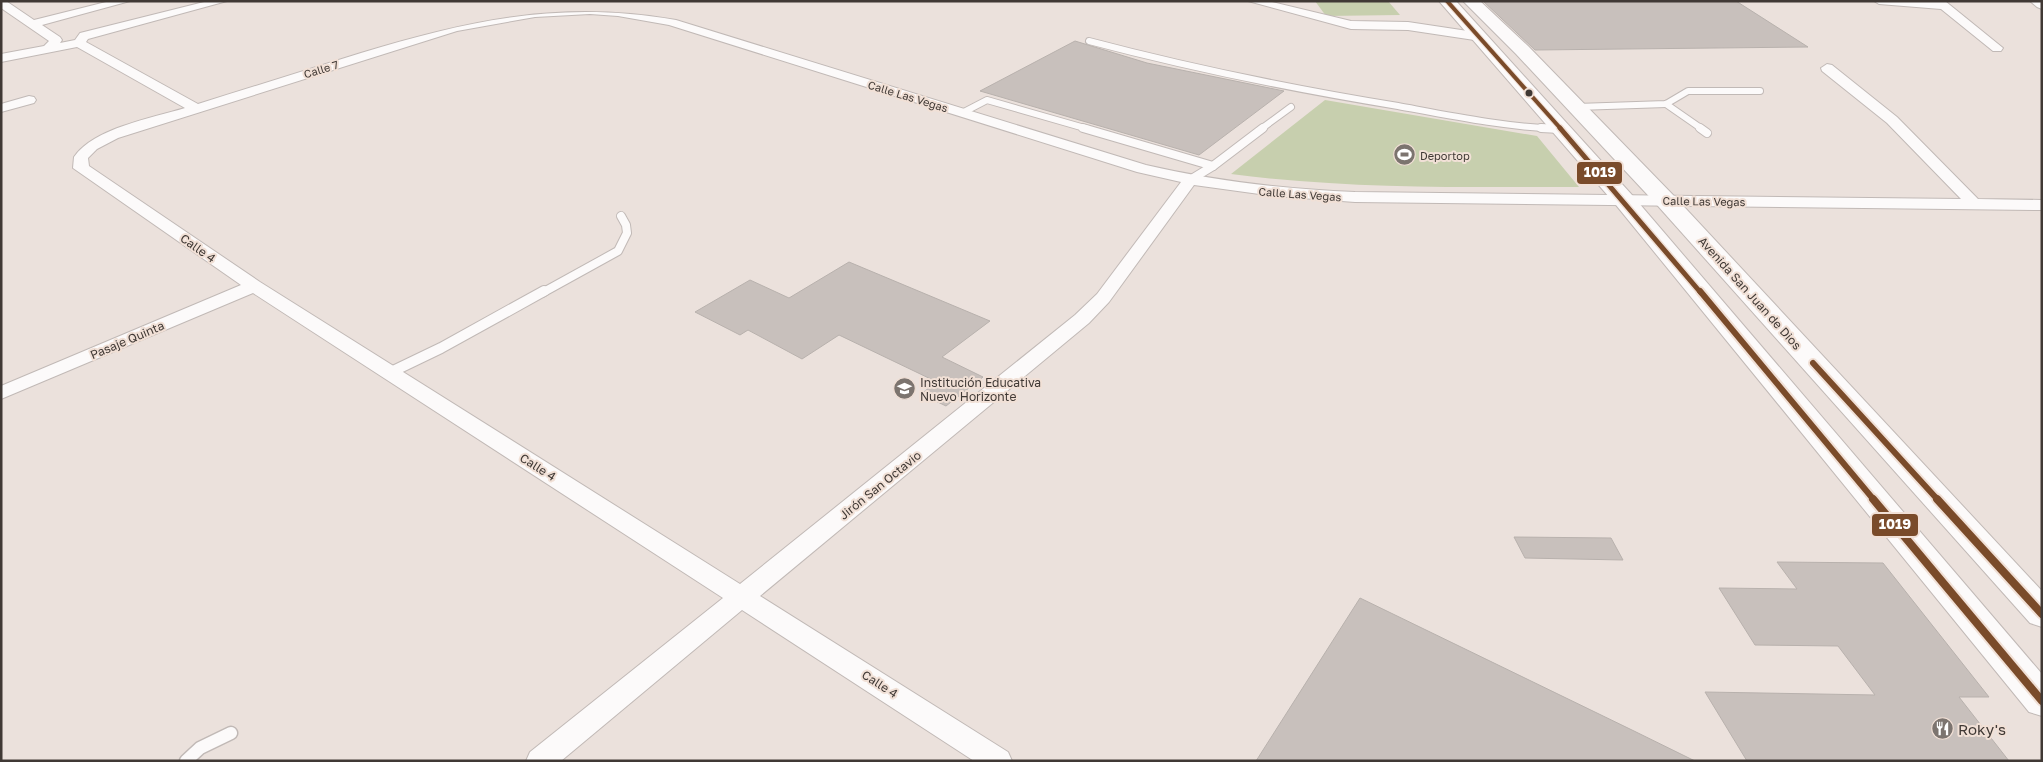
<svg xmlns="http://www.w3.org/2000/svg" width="2043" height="762" font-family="'Golos Text',sans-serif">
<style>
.green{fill:#c7cfae}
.building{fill:#c8c0bc;stroke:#b8b1ad}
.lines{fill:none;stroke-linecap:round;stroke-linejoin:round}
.lane-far3-casing{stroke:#c1b9b6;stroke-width:8}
.lane-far2-casing{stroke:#c1b9b6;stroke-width:10}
.lane-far1-casing{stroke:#c1b9b6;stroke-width:12}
.lane-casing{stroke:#c1b9b6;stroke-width:15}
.street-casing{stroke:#c1b9b6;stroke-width:2}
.secondary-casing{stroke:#c1b9b6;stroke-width:2}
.lane-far3{stroke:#fcfafa;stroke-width:6}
.lane-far2{stroke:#fcfafa;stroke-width:8}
.lane-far1{stroke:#fcfafa;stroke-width:10}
.lane{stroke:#fcfafa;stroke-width:12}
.street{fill:#fcfafa;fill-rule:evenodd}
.secondary{fill:#fcfafa;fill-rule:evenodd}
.bus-1-far3-casing{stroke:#f1e0d6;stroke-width:6}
.bus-1-far2-casing{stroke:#f1e0d6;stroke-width:8}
.bus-1-far1-casing{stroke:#f1e0d6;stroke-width:10}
.bus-1-casing{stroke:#f1e0d6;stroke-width:12}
.bus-1-far3{stroke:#7a4b2a;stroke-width:4}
.bus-1-far2{stroke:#7a4b2a;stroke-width:5}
.bus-1-far1{stroke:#7a4b2a;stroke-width:6}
.bus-1{stroke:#7a4b2a;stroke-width:8}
.bus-dot{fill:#403935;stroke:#f1e0d6;stroke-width:2}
.labels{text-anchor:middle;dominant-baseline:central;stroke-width:4;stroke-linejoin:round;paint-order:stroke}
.far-street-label{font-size:11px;fill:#403935;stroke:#f1e0d6}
.far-poi-label{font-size:11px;fill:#403935;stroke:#f1e0d6;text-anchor:start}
.street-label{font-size:12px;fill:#403935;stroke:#f1e0d6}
.poi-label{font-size:12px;fill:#403935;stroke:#f1e0d6;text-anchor:start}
.near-poi-label{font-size:15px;fill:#403935;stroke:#f1e0d6;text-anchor:start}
.line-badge{stroke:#f1e0d6;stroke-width:2}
.badge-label{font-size:14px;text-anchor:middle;font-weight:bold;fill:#fff}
</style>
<rect width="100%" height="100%" fill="#ebe1dc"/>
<g class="green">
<path d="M1315,1H1388L1400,15L1326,16Z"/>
<path d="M1325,100L1537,136L1579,187C1462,187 1347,189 1231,174Z"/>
</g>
<g class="building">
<path d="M1483,1H1736L1808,47L1535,50Z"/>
<path d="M1075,41L1147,63L1284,91L1199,155L980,91Z"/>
<path d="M849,262L990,321L942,357L983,377L946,406L921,394L937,382L839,335L802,359L748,330L740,335L695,312L750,280L789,298Z"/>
<path d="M1514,537L1611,538L1623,560L1525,558Z"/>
<path d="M1777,562L1883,563L1989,697H1959L2009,761H1747L1705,692L1875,695L1838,646L1755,645L1719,588L1797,589Z"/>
<path d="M1360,598L1634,731L1695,761H1256Z"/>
</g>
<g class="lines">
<defs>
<g id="lane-far3">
<path d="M1089,41C1191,68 1294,89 1398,106C1452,116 1505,127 1560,129"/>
<path d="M1666,104L1702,129"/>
<path d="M1577,107L1666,104L1688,91H1760"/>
<path d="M962,113L987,100L1088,129"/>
<path d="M1261,129L1291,107"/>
</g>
<g id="lane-far2">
<path d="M1083,128L1213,166"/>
<path d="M1541,128L1560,129"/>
<path d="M1700,128L1707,133"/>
<path d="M1190,180L1213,166L1263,128"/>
<path d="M542,293L618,251L627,233L626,225L621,216"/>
</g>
<path id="lane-far1" d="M389,373L441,348L544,291"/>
<path id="lane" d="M186,761L200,748L231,733"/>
<g id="street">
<path d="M1,1H6L34,20L110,1H130L42,25L60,37L62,40L60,43L75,40L80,33L208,1H227L88,39L86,42L198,104C252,87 306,70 361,53C469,20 562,0 676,20L1146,165C1215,181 1284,189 1355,192L1961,199L1887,123L1822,71L1821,68L1827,64L1832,65L1897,117L1978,199L2042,200V210L1355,202L1274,196L1194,185L1109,302L1089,323L760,596L1008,752L1012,761H974L742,610L561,761H526L530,752L723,598L253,293L1,399V386L241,285L73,168L74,157C94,128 152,118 185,108L77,47L1,62V54L44,46L49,41L1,8ZM590,14L618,16L669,25L1137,172L1181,182L1097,294L1075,315L740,584L260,282L89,166L88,158L97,149L118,138L457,31L535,17Z"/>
<path d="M1248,1H1268L1351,21L1408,22L1481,33L1487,37L1481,41L1408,30L1351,29Z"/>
<path d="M1874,1H1945L2003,48L2001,51H1993L1941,9L1879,4Z"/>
<path d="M29,96L34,97L36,100L34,103L1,112V104Z"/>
</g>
<g id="secondary">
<path d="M1439,1H1456L1632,195L2042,674V716L2029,712L1616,205Z"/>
<path d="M1463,1H1480L1528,46L1674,196L2042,591V627L2030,623L1658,206L1516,54Z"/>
<path d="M2030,1H2042V9L2037,7Z"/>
</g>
</defs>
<use href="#lane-far3" class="lane-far3-casing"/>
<use href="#lane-far2" class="lane-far2-casing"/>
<use href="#lane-far1" class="lane-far1-casing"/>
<use href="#lane" class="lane-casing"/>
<use href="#street" class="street-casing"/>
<use href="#secondary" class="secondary-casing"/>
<use href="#lane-far3" class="lane-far3"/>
<use href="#lane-far2" class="lane-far2"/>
<use href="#lane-far1" class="lane-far1"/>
<use href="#lane" class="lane"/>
<use href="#street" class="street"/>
<use href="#secondary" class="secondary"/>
<defs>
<path id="bus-1-far3" d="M1447,1L1561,129"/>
<path id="bus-1-far2" d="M1560,128L1701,293"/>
<g id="bus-1-far1">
<path d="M1700,291L1874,500"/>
<path d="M1813,363L1938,500"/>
</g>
<g id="bus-1">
<path d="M1873,499L2042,701"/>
<path d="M1937,499L2042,614"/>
</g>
</defs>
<use href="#bus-1-far3" class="bus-1-far3-casing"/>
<use href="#bus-1-far2" class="bus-1-far2-casing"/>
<use href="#bus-1-far1" class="bus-1-far1-casing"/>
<use href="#bus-1" class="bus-1-casing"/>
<use href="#bus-1-far3" class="bus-1-far3"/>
<use href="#bus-1-far2" class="bus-1-far2"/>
<use href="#bus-1-far1" class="bus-1-far1"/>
<use href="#bus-1" class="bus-1"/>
</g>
<defs>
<symbol id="stadium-disc" viewBox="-11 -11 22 22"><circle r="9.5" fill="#7c746f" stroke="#f1e0d6"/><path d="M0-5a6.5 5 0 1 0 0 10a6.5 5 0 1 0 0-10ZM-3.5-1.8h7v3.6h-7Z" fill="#fff"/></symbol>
<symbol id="school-disc" viewBox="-11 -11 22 22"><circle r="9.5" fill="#7c746f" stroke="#f1e0d6"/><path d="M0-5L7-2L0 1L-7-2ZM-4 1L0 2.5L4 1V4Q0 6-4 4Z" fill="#fff"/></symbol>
<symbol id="restaurant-disc" viewBox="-11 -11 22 22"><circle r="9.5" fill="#7c746f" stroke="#f1e0d6"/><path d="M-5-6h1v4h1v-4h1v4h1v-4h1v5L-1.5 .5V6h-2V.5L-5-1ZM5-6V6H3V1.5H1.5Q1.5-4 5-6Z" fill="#fff"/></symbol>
</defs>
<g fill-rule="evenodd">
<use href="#stadium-disc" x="1392" y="142" width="25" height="25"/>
<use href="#school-disc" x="892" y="376" width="25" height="25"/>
<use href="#restaurant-disc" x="1930" y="716" width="25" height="25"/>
</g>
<circle class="bus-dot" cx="1529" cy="93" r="4.5"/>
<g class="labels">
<g class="far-street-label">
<text transform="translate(321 69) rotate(-17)">Calle 7</text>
<text transform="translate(908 96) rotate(17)">Calle Las Vegas</text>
<text transform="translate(1300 194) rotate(4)">Calle Las Vegas</text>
<text transform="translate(1704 201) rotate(1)">Calle Las Vegas</text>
</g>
<g class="far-poi-label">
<text x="1420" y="155">Deportop</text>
</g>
<g class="street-label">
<text transform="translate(198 248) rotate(35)">Calle 4</text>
<text transform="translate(1750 293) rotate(48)">Avenida San Juan de Dios</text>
<text transform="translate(127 340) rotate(-23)">Pasaje Quinta</text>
<text transform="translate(538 467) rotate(32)">Calle 4</text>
<text transform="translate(880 485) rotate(-39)">Jirón San Octavio</text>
<text transform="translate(880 684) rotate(33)">Calle 4</text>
</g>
<g class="poi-label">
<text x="920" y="382">Institución Educativa<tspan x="920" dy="14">Nuevo Horizonte</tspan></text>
</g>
<g class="near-poi-label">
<text x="1958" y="729">Roky's</text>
</g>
</g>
<g class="line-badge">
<rect x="1576" y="161" width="47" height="24" rx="5" fill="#7a4b2a"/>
<rect x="1871" y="513" width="48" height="24" rx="5" fill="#7a4b2a"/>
</g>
<g class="badge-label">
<text x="1600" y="177">1019</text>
<text x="1895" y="529">1019</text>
</g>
<rect width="2043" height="762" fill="none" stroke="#403935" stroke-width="5"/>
</svg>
